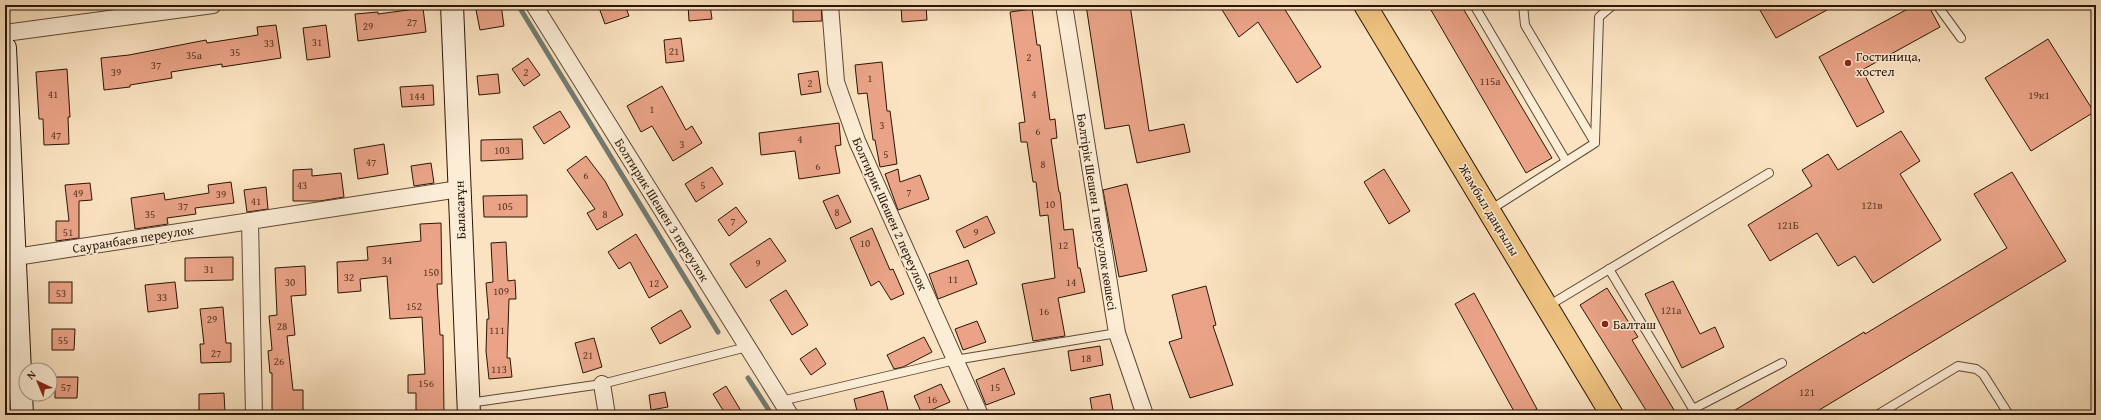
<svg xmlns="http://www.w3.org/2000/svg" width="2101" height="420" font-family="'Gentium Book Plus',serif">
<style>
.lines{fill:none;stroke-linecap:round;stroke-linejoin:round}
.stream{stroke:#727a72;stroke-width:5}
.building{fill:#eaa387;stroke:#2b1505}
.lane-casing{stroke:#5f4834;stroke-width:10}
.street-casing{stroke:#5f4834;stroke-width:18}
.secondary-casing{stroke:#2b1505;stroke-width:24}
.primary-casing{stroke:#2b1505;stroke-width:24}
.lane{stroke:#fcedd7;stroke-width:8}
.street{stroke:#fcedd7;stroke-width:16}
.secondary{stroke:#fcedd7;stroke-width:22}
.primary{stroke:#eec280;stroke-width:22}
.poi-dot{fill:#8f2418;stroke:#fcedd7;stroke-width:1.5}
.labels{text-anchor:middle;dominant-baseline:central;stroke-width:3;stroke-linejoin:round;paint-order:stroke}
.number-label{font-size:11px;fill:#5b3826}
.poi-label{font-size:13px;fill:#2b1505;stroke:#fcedd7;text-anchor:start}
.street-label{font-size:13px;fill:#2b1505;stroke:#fcedd7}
</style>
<rect width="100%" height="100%" fill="#fbe3c1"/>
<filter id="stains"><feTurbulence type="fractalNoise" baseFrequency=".005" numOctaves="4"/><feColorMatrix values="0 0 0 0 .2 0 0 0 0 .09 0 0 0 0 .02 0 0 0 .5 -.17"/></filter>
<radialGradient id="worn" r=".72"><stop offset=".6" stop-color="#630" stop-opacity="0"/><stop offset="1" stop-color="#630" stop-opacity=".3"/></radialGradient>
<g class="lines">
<g class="stream">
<path d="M518,5L718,332"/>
<path d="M748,378L772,415"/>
</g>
</g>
<g class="building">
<path d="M475,5H501L504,26L480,30Z"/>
<path d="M598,5H625L629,16L605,24Z"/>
<path d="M688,5H710L712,19L689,21Z"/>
<path d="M793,5H821L822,21L793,22Z"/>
<path d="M901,5H926L927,20L902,22Z"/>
<path d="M1086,5H1130L1149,131L1184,124L1190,152L1137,163L1129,125L1105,129Z"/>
<path d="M1219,5H1282L1321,67L1297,83L1258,22L1239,37Z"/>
<path d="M1428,5H1461L1552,158L1526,173Z"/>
<path d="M1757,5H1836L1776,38Z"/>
<path d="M1915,5H1928L1940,27L1862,70L1884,112L1857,127L1819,57Z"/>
<path d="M423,8L426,32L358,41L355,14L378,12V14Z"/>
<path d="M1032,9L1037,45H1040L1050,120L1055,119L1057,138L1051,139L1059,192H1060L1064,230L1073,229L1078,268H1080L1085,292L1058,298L1065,336L1033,341L1022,284L1055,278L1048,215L1040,216L1036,182H1033L1027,142H1021L1019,123L1025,122L1010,12Z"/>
<path d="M276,25L281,58L222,67V64L171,72L172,78L130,85V87L104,90L101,58L129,55L206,40L207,43L258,35L257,27Z"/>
<path d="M326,25L330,57L307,60L303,28Z"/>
<path d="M681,38L684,61L666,63L664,40Z"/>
<path d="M2048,39L2094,112L2031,151L1985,78Z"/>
<path d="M528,58L540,75L524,86L512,69Z"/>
<path d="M882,62L887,111H890L897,164L880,167L875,140H873L867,93L858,94L855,65Z"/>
<path d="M67,69L70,117H68L69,144L44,145L43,119H39L36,72Z"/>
<path d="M818,71L821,92L801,95L798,74Z"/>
<path d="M498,74L500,93L479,95L477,76Z"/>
<path d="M433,85L434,105L402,107L400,87Z"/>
<path d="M662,86L686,130L692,126L702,143L673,161L652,126L641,132L627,106Z"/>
<path d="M560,111L570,127L544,144L533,127Z"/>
<path d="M839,123L841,145L835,146L840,173L799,179L795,151L761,155L759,133Z"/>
<path d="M1901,131L1920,161L1900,174L1941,240L1873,283L1855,256L1838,266L1817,233L1770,261L1748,225L1812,186L1802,170L1828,154L1838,170Z"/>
<path d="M522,139L523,159L481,161V140Z"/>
<path d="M384,144L388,174L358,179L354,149Z"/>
<path d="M586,156L605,181L623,215L597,230L587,213L595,209L567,170Z"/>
<path d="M431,163L434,183L414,186L411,166Z"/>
<path d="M712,167L723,184L696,202L685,184Z"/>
<path d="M312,169V176L341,173L344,197L320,201H293V170Z"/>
<path d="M898,169L900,182L920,175L929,199L898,210L885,174Z"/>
<path d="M1384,169L1410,211L1389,224L1364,182Z"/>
<path d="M2012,172L2066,261L1811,415H1727L1864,332L1865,334L2007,248L1974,194Z"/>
<path d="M231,182L234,203L195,208L196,214L167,218L168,224L135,229L131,198L164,193L165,200L209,193L208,185Z"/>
<path d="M90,183L92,200L79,201V238L56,241V221H69L65,185Z"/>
<path d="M1127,184L1147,271L1119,277L1103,190Z"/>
<path d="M266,187L268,209L247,212L244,190Z"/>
<path d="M527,195V217H484L483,196Z"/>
<path d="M838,195L851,222L836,229L823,201Z"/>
<path d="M736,207L747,222L729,236L718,220Z"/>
<path d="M987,216L995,233L964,248L956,231Z"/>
<path d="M441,223L442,284H437L440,335H443L444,415H416V393H408V375L425,374L422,317L390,319L387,276L360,279L361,291L338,293L337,262L368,260L367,247L421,241L420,224Z"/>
<path d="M872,228L890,270L893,269L904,294L891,300L879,281L871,286L850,238Z"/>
<path d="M636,234L668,287L649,298L630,262L619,269L608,252Z"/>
<path d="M770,238L786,261L746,288L730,264Z"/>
<path d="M506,242L508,281L515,280L516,299H509L507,358H510L512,377L489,379L486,351L487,319H489L486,283L493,282L491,243Z"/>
<path d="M233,257V280L185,281V258Z"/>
<path d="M968,260L977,284L938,299L929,274Z"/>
<path d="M305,266L306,295L291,296L295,335L287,336L293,390H303V413H272V373H270L268,351L272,350L269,316L277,315L275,268Z"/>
<path d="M1673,281L1700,334L1715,327L1724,347L1682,368L1645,294Z"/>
<rect x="49" y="282" width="23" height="21"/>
<path d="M175,282L178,308L148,312L145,285Z"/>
<path d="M1206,286L1216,325L1213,326L1233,385L1190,398L1169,342L1182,338L1172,295Z"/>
<path d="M1607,288L1638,337L1632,340L1677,415H1649L1580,305Z"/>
<path d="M786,290L808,325L792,335L770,300Z"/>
<path d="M1474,293L1537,409L1526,415H1516L1455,304Z"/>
<path d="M223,307L226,343H231V362L201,363L200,344H204L200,309Z"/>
<path d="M681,310L691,327L660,344L651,328Z"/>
<path d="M977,321L986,342L963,350L955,329Z"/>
<path d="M52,329H75L74,350H52Z"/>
<path d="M924,337L932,352L903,367L894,369L887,355Z"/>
<path d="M594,338L602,367L583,373L575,343Z"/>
<path d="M1100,346L1103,365L1071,371L1068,351Z"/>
<path d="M816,348L826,364L811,375L800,359Z"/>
<path d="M1004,368L1015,394L986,405L976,380Z"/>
<path d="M55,377H78L77,398H55Z"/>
<path d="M941,384L950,402L922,414L914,396Z"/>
<path d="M726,386L741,411L734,415H726L713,394Z"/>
<path d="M883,391L888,410L869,415H858L854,399Z"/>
<path d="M665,392L668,407L651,410L649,395Z"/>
<path d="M224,393L225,413L199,414V394Z"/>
<path d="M1110,394L1114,415H1093L1090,398Z"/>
</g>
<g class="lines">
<defs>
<g id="lane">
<path d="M1474,5L1566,161"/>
<path d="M1937,5L1961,38"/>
<path d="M1595,142L1599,17L1613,5"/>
<path d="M1490,210L1595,143L1525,25L1523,5"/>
<path d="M1609,269L1693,409L1782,363"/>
<path d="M1548,306L1769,173"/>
<path d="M781,401L955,360L1117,333"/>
<path d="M469,403L602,384L747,347"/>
<path d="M1877,415L1958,366L1976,369L1983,374L2009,415"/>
</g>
<g id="street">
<path d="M534,5L790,415"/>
<path d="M830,5L836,82L857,141L980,415"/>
<path d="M1064,5L1117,333L1145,415"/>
<path d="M5,33L213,5"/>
<path d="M250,221L254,415"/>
<path d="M16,257L459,189"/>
<path d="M602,384L607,415"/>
</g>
<g id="secondary">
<path d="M452,5L469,415"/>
<path d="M5,48L22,415"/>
</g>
<path id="primary" d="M1365,5L1612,415"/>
</defs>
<use href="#lane" class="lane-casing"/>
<use href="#street" class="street-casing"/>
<use href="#secondary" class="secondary-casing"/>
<use href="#primary" class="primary-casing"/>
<use href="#lane" class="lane"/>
<use href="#street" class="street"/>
<use href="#secondary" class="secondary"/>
<use href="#primary" class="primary"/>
</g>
<g class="poi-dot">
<circle cx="1848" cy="63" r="4"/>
<circle cx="1605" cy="324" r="4"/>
</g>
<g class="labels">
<g class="number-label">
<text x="412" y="22">27</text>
<text x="368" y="26">29</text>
<text x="317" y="42">31</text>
<text x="269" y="43">33</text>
<text x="674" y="51">21</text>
<text x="235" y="52">35</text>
<text x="194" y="55">35а</text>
<text x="1029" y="57">2</text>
<text x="156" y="65">37</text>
<text x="116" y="72">39</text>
<text x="526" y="72">2</text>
<text x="870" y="78">1</text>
<text x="1490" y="81">115а</text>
<text x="810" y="83">2</text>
<text x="53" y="94">41</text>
<text x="1034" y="94">4</text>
<text x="2039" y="95">19к1</text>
<text x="417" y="96">144</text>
<text x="652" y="109">1</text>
<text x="882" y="125">3</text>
<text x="1038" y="131">6</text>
<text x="56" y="135">47</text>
<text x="800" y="139">4</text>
<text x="682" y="144">3</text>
<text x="502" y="150">103</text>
<text x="886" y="154">5</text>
<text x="371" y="162">47</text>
<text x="1043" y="164">8</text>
<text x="818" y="166">6</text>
<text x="586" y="175">6</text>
<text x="302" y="185">43</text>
<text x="703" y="185">5</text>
<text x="909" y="192">7</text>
<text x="78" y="193">49</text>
<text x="221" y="194">39</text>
<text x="256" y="201">41</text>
<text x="1050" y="204">10</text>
<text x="1872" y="205">121в</text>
<text x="183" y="206">37</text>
<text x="505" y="206">105</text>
<text x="837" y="212">8</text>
<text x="150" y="214">35</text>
<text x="605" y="214">8</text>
<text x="733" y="221">7</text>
<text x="1788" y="225">121Б</text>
<text x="68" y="232">51</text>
<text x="976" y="232">9</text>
<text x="865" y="243">10</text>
<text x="1063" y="245">12</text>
<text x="387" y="260">34</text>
<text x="758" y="263">9</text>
<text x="209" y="269">31</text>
<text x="431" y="272">150</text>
<text x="349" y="277">32</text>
<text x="953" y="279">11</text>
<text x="290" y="282">30</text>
<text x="1071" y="282">14</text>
<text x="654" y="283">12</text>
<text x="501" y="291">109</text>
<text x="61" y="293">53</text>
<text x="162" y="297">33</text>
<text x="414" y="306">152</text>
<text x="1671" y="310">121а</text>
<text x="1044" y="311">16</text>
<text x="212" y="319">29</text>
<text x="282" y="326">28</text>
<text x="497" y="330">111</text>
<text x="63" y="340">55</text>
<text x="216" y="353">27</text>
<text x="588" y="355">21</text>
<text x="1086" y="358">18</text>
<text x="279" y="361">26</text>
<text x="499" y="369">113</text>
<text x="426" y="383">156</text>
<text x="66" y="387">57</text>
<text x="995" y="387">15</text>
<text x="1807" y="392">121</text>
<text x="932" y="399">16</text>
</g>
<g class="poi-label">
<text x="1856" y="56">Гостиница,<tspan x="1856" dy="15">хостел</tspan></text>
<text x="1613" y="324">Балташ</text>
</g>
<g class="street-label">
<text transform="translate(460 210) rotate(-92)">Баласағұн</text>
<text transform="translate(662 210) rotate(58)">Болтирик Шешен 3 переулок</text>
<text transform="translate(1489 210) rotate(59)">Жамбыл даңғылы</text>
<text transform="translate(1097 212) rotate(81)">Бөлтірік Шешен 1 переулок көшесі</text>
<text transform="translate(890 214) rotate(66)">Болтирик Шешен 2 переулок</text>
<text transform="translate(133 239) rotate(-9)">Сауранбаев переулок</text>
</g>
</g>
<rect width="2101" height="420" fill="none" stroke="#fbe3c1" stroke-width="20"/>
<rect x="6" y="6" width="2089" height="408" fill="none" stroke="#2b1505" stroke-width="2"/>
<rect x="10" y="10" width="2081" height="400" fill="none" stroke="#2b1505"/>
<g transform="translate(38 382) rotate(316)"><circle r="19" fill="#fcedd7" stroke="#a89783"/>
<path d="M0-3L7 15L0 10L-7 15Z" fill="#8f2418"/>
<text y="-6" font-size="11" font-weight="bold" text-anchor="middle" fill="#2b1505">N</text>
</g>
<rect width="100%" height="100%" filter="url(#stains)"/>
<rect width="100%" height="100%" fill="url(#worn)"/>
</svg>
